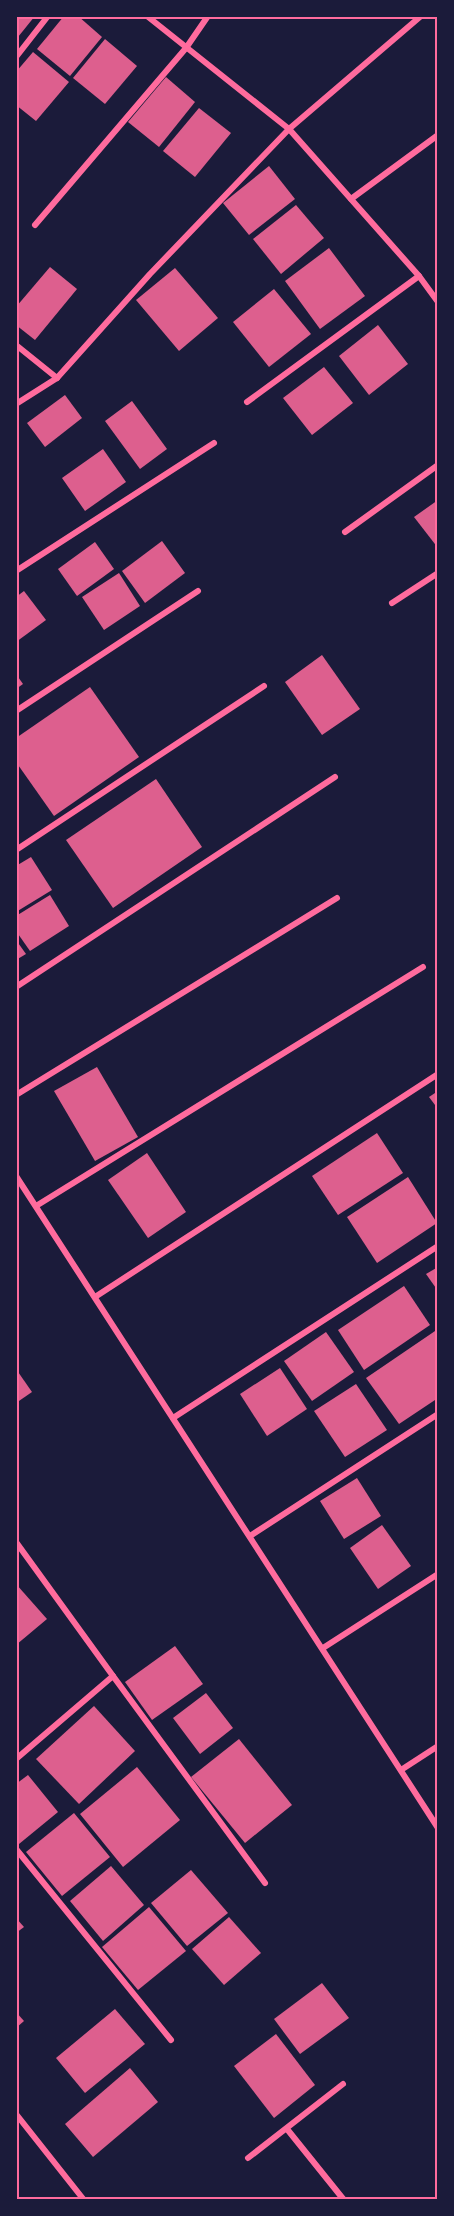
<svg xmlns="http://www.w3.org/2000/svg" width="454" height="2216" font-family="'Roboto Serif',serif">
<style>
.building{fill:#dd5f8e}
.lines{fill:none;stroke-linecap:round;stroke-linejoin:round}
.minor{stroke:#ff6b9d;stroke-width:6}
.neatline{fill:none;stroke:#ff6b9d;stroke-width:2}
</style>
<rect width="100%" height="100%" fill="#1b1b3a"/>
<g class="building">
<path d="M16,16H35L18,37L16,36Z"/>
<path d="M64,16H78L102,37L70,76L37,49Z"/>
<path d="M105,39L137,66L105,104L73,78Z"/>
<path d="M33,52L69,82L36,121L16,105V72Z"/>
<path d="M166,77L195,102L159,147L128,122Z"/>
<path d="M199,108L231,133L195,177L163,151Z"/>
<path d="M269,166L295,199L249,235L223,203Z"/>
<path d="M296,205L324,238L281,274L253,239Z"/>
<path d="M329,248L365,296L320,329L285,281Z"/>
<path d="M50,267L77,289L35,340L16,325V307Z"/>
<path d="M175,268L218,318L179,351L136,300Z"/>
<path d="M274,289L311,334L269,367L233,322Z"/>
<path d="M378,325L408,364L369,395L339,356Z"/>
<path d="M324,367L353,403L312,435L283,398Z"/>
<path d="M65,395L82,418L45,447L27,423Z"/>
<path d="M132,401L167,449L140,469L105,421Z"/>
<path d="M103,449L126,482L85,511L62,478Z"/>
<path d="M438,500V548L414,517Z"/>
<path d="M162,541L185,573L145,603L122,571Z"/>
<path d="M95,542L114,569L77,596L58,569Z"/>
<path d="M119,573L140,606L104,630L82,597Z"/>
<path d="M24,591L46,620L16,642V597Z"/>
<path d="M322,655L360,709L322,735L285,682Z"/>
<path d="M16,674L23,684L16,689Z"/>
<path d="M90,687L139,757L54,816L16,762V738Z"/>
<path d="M156,779L202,847L113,908L66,840Z"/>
<path d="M31,857L52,890L16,912V866Z"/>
<path d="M50,895L69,926L30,951L16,931V916Z"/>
<path d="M16,940L26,954L16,960Z"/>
<path d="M97,1067L138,1137L95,1161L54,1091Z"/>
<path d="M438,1091V1109L429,1097Z"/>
<path d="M377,1133L403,1173L338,1215L312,1176Z"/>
<path d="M147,1153L186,1212L148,1238L108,1180Z"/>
<path d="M408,1177L437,1223L377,1263L347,1217Z"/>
<path d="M438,1267V1291L426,1274Z"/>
<path d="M404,1286L430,1325L364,1370L338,1330Z"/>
<path d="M438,1329V1398L399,1424L366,1378Z"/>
<path d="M326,1332L354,1372L312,1401L284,1361Z"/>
<path d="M280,1368L307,1409L267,1436L240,1394Z"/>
<path d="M16,1369L32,1392L16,1403Z"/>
<path d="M356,1384L387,1430L345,1457L314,1411Z"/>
<path d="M357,1478L381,1516L344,1539L320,1501Z"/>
<path d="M382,1525L411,1566L378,1589L350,1548Z"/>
<path d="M16,1584L47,1619L16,1645Z"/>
<path d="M175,1646L203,1684L152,1720L125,1682Z"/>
<path d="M206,1693L233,1728L200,1754L173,1718Z"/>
<path d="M94,1706L135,1751L79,1804L36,1759Z"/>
<path d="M239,1739L292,1805L245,1843L191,1777Z"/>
<path d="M137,1767L180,1820L123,1867L80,1814Z"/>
<path d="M28,1775L58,1812L19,1844L16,1841V1784Z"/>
<path d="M74,1813L110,1857L62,1896L26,1852Z"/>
<path d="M111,1866L144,1905L103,1941L70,1901Z"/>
<path d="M191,1870L228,1913L187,1946L151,1903Z"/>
<path d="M149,1907L186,1951L138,1990L102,1947Z"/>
<path d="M229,1917L261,1953L224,1985L192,1949Z"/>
<path d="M16,1918L24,1927L16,1933Z"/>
<path d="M322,1983L349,2018L300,2054L274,2019Z"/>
<path d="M115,2009L145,2044L85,2093L56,2058Z"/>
<path d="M16,2012L24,2021L16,2028Z"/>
<path d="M276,2034L315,2085L274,2118L234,2066Z"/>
<path d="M130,2068L158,2102L93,2157L65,2124Z"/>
</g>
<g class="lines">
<g class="minor">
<path d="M147,16L289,129L419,276L438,302"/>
<path d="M16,57L48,16"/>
<path d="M351,199L438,135"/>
<path d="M35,225L186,48L208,16"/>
<path d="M16,345L57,378"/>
<path d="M247,402L419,276"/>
<path d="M16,404L57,378L150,274L289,129L421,16"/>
<path d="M345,532L438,465"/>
<path d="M16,571L214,443"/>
<path d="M392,603L438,573"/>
<path d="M16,711L198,591"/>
<path d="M16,850L264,686"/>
<path d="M16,987L335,777"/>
<path d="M16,1095L337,898"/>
<path d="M16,1176L438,1828"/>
<path d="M36,1206L423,967"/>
<path d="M95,1297L438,1074"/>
<path d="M173,1418L438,1246"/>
<path d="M250,1536L438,1414"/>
<path d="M16,1542L113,1676"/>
<path d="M323,1648L438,1574"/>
<path d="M16,1759L113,1676L265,1883"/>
<path d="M401,1770L438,1746"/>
<path d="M16,1849L171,2040"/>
<path d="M16,2114L84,2200"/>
<path d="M287,2129L344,2200"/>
<path d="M248,2158L343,2084"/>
</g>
</g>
<rect width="454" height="2216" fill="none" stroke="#1b1b3a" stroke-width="36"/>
<rect x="18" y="18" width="418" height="2180" class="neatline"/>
</svg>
